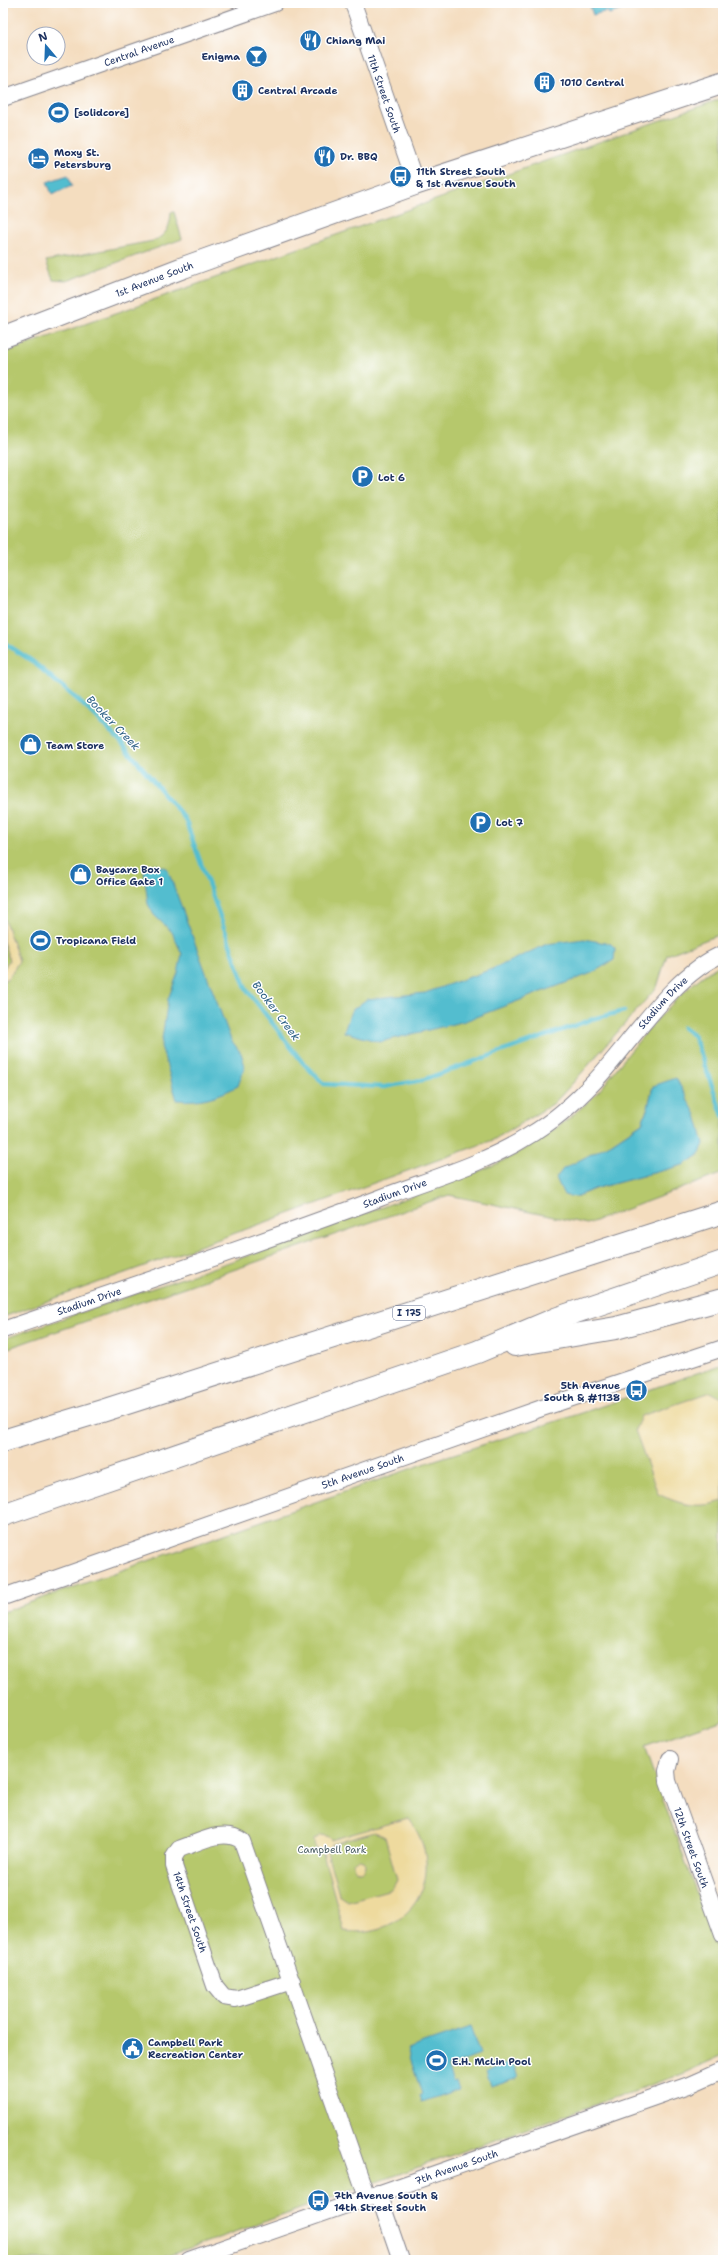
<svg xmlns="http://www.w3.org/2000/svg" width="726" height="2263" font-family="'Shantell Sans',sans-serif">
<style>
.green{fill:#b6c86c;stroke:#687c65;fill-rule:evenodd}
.sand{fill:#eeda9e;stroke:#84847e;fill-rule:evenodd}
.water{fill:#53bdcf;stroke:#377696}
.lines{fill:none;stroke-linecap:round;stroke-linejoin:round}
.stream{stroke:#53bdcf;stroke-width:4.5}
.minor-casing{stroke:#88868e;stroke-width:18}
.major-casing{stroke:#88868e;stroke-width:23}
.highway-casing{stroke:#88868e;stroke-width:24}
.minor{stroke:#fff;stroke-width:16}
.major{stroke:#fff;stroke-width:21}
.highway{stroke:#fff;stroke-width:22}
.labels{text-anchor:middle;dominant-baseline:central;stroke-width:3;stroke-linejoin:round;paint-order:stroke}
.shield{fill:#fff;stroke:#5f6d8e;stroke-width:1}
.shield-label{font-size:9px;font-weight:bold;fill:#1b2f5e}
.poi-label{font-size:10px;font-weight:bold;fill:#1b2f5e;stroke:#fff;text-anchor:start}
.street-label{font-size:10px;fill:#1b2f5e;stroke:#fff}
.park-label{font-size:10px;fill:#4a5d62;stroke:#fff}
.water-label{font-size:11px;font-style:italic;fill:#2f6186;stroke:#fff}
</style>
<rect width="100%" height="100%" fill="#fff"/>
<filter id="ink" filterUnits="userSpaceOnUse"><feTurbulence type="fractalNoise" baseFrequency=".025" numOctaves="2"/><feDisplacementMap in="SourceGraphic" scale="8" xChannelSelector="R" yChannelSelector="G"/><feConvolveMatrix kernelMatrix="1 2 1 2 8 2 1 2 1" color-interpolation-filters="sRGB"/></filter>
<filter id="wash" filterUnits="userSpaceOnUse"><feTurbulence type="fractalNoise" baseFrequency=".012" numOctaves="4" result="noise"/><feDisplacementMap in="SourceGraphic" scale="16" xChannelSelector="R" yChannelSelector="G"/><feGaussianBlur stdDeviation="0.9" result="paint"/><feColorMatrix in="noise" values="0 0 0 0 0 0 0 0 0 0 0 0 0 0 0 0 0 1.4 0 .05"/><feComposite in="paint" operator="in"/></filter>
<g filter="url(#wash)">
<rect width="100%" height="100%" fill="#f4ddbf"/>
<g class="green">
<path d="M723,98V933L667,955L657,987L571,1085L553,1104L493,1140L3,1317V353Z"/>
<path d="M171,212H174L182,239L66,281L53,280L46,261L153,241C167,235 170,227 171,212Z"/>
<path d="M723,964V1173L587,1224L449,1195L3,1350V1339C130,1295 259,1254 385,1206C434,1187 490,1172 535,1143C555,1130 590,1103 604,1085C628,1053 687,978 723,964ZM653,1086L682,1165L594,1189L575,1197L612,1143L642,1123L648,1107Z"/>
<path d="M723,1364V1719L644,1747L723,1966V2055L684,2073L156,2260H3V1612L438,1459L582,1413Z"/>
</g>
<g class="sand">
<path d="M3,915L19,961L10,976L3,982V970L9,960L3,941Z"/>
<path d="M711,1392L723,1399V1501C697,1509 682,1505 658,1494L635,1430L641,1416Z"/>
<path d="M408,1818C451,1872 413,1940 344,1931L323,1853L315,1849L314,1840L321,1835L327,1836L331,1840ZM375,1832L385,1837L397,1880L392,1889L348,1901L339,1895L327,1852L332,1844Z"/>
<circle cx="359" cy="1865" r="6"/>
</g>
<g class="water">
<path d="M589,3H619L622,10L609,14L607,11L593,15Z"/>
<path d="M68,175L72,186L52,194L47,182Z"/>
<path d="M154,864L167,868L231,1040L241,1053L245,1066L238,1086C217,1097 200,1102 177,1100L161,1046L168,999L178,973L182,954L172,932L154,915L148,904L144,871Z"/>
<path d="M584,939L611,944L615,948L614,960L592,973L465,1021L380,1042L344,1032L351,1011L367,999L425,993L495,968L547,944Z"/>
<path d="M676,1078L696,1115L704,1144L698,1156L683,1165L594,1189L575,1197L564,1195L556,1178L563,1169L612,1143L642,1123L648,1107L653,1086Z"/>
<path d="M470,2027L480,2055L447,2067L453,2083L456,2082L459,2089L422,2102L420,2095L422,2094L407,2049Z"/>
<path d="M512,2062L518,2078L491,2087L486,2071Z"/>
</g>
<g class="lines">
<g class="stream">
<path d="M3,642L32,661L78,700L121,742L185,819L246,989L303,1063L324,1084L384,1087L422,1080L596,1018L624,1011"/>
<path d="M683,1028L694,1036L723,1116"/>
</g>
</g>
</g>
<g filter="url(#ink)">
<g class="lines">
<defs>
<g id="minor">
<path id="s1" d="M353,3L416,184"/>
<path id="s2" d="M3,98L275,3"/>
<path id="s3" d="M3,1330C129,1287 256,1245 380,1198C430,1179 485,1164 530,1135C554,1121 575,1102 594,1082C630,1044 674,973 723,954"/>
<path id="s4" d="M3,1597L542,1408L723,1348"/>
<path id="s5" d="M670,1759L667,1771L668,1781L723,1935"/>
<path d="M292,1981L236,1999L224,1997L215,1986L174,1866V1857L179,1849C198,1843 224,1827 242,1841L367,2197"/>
<path d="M378,2193L401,2260"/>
<path id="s6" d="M189,2260L689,2085L723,2070"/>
</g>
<g id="major">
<path id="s7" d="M3,337L182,268L416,184L723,83"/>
</g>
<g id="highway">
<path d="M515,1345L616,1328L723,1299"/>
<path d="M3,1441L102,1411L723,1212"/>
<path d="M3,1515L477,1352L558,1318L723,1262"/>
</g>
</defs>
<use href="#minor" class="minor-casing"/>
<use href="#major" class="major-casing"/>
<use href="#highway" class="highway-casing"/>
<use href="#minor" class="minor"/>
<use href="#major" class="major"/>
<use href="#highway" class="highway"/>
</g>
</g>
<defs>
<symbol id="restaurant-disc" viewBox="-11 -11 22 22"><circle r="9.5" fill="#1f6fb2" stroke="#fff"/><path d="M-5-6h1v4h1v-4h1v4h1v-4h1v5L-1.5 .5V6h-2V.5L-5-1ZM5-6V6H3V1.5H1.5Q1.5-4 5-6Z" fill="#fff"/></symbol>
<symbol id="bar-disc" viewBox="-11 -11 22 22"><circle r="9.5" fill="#1f6fb2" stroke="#fff"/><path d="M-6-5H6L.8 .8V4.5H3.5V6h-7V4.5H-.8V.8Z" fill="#fff"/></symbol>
<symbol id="building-disc" viewBox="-11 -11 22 22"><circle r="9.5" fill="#1f6fb2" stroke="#fff"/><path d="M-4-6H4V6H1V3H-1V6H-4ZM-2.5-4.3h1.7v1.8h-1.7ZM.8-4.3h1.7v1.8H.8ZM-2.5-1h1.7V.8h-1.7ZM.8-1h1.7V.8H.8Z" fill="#fff"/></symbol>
<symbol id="stadium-disc" viewBox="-11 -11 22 22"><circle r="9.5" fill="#1f6fb2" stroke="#fff"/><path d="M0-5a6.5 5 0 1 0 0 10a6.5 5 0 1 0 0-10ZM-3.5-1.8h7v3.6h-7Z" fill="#fff"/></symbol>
<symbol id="hotel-disc" viewBox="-11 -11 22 22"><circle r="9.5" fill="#1f6fb2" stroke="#fff"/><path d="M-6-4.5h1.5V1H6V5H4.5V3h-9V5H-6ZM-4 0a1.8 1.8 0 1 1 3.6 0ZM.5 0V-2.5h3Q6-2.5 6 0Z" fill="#fff"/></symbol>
<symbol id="bus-disc" viewBox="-11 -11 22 22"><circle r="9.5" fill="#1f6fb2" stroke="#fff"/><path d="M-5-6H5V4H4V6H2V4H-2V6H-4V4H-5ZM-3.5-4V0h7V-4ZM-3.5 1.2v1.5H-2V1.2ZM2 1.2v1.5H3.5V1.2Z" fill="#fff"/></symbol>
<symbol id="parking-disc" viewBox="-11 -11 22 22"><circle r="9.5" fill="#1f6fb2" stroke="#fff"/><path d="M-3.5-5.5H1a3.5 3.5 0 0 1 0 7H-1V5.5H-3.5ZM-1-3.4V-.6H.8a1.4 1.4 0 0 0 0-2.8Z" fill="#fff"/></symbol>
<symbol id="shop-disc" viewBox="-11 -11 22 22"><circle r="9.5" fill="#1f6fb2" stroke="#fff"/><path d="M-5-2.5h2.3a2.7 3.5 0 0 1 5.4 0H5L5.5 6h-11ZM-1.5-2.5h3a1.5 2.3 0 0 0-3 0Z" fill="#fff"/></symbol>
<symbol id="civic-disc" viewBox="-11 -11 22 22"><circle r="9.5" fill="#1f6fb2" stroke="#fff"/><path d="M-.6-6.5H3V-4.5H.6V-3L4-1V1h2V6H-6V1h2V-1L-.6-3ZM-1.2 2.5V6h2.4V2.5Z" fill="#fff"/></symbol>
</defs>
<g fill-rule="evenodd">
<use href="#restaurant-disc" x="298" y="28" width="25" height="25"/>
<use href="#bar-disc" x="244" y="44" width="25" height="25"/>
<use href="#building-disc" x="532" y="70" width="25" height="25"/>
<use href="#building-disc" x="230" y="78" width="25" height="25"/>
<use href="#stadium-disc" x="46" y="100" width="25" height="25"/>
<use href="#restaurant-disc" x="312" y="144" width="25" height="25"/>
<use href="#hotel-disc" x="26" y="146" width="25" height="25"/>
<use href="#bus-disc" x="388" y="164" width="25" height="25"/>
<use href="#parking-disc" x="350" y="464" width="25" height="25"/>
<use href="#shop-disc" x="18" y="732" width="25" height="25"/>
<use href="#parking-disc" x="468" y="810" width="25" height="25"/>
<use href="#shop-disc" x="68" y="862" width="25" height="25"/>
<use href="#stadium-disc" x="28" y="928" width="25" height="25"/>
<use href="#bus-disc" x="624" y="1378" width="25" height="25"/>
<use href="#civic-disc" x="120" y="2036" width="25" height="25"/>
<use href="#stadium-disc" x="424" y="2048" width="25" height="25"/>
<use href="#bus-disc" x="306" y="2188" width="25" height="25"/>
</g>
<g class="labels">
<rect class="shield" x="393" y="1306" width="32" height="14" rx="3"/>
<g class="shield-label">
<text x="409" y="1313">I 175</text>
</g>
<g class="poi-label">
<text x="326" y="40">Chiang Mai</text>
<text x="240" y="56" text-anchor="end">Enigma</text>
<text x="560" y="82">1010 Central</text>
<text x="258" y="90">Central Arcade</text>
<text x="74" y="112">[solidcore]</text>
<text x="54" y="152">Moxy St.<tspan x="54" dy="12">Petersburg</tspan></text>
<text x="340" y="156">Dr. BBQ</text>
<text x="416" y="171">11th Street South<tspan x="416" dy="12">&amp; 1st Avenue South</tspan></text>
<text x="378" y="477">Lot 6</text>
<text x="46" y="745">Team Store</text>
<text x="496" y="822">Lot 7</text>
<text x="96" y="869">Baycare Box<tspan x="96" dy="12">Office Gate 1</tspan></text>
<text x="56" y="940">Tropicana Field</text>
<text x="620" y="1385" text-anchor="end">5th Avenue<tspan x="620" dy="12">South &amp; #1138</tspan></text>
<text x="148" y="2042">Campbell Park<tspan x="148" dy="12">Recreation Center</tspan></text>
<text x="452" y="2061">E.H. McLin Pool</text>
<text x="334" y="2195">7th Avenue South &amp;<tspan x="334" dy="12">14th Street South</tspan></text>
</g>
<g class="street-label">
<text stroke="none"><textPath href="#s2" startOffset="144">Central Avenue</textPath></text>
<text stroke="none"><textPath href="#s1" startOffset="96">11th Street South</textPath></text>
<text stroke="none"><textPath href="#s7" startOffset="162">1st Avenue South</textPath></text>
<text stroke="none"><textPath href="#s3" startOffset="751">Stadium Drive</textPath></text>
<text stroke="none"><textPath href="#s3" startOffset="415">Stadium Drive</textPath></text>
<text stroke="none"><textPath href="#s3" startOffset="91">Stadium Drive</textPath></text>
<text stroke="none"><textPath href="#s4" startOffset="381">5th Avenue South</textPath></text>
<text stroke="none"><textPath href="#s5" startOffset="93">12th Street South</textPath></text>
<text transform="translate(190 1912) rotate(71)">14th Street South</text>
<text stroke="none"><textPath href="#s6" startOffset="283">7th Avenue South</textPath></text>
</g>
<g class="park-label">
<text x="332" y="1849">Campbell Park</text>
</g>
<g class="water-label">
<text transform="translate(113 723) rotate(46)">Booker Creek</text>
<text transform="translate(276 1011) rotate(53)">Booker Creek</text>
</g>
</g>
<rect width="726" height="2263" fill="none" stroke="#fff" stroke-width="16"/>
<g transform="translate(46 46) rotate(341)"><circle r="19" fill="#ffffff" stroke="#a4acbf"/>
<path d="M0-3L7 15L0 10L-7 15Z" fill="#1f6fb2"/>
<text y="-6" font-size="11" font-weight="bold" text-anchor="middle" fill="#1b2f5e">N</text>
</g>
</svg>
